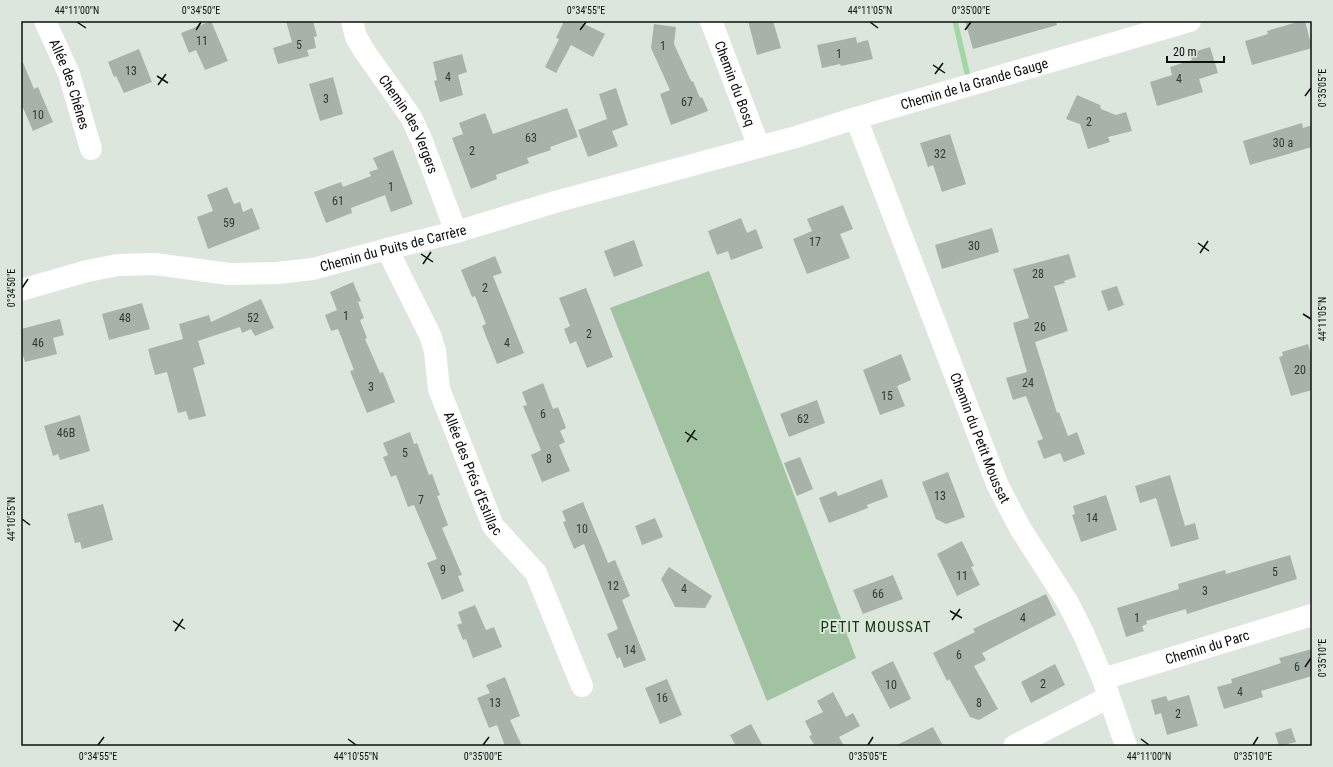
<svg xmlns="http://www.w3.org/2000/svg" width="1333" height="767" font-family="'Roboto Condensed',sans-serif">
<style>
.green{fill:#a1c3a2}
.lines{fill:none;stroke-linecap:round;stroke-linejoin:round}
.stream{stroke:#a2d6a4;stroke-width:5.5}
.building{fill:#a9b2a9}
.minor{stroke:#fff;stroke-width:22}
.ticks{fill:none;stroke:#0c0f0c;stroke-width:1.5}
.labels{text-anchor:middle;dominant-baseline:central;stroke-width:4;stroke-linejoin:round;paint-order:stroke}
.number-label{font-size:12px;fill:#333833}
.street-label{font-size:14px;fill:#0c0f0c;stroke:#dde6dd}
.neighbourhood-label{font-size:15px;letter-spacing:1px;fill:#0f3a14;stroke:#dde6dd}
.neatline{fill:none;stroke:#0c0f0c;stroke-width:1.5}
.ticks-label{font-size:10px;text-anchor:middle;fill:#0c0f0c}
</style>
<rect width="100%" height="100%" fill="#dde6dd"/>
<path class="green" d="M709,271L856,658L767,701L610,308Z"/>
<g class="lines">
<path class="stream" d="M955,21L968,77"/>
</g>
<g class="building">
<path d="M211,21L228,61L205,70L196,50L189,53L181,33Z"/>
<path d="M286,21H313L317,36L314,37L316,48L307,50L309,56L278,64L273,48L292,42Z"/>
<path d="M564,21H578L605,34L593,57L571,45L556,73L545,67L559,39L556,38Z"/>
<path d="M748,21H773L781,48L757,55Z"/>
<path d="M965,21H1056L1057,25L973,49Z"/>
<path d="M1301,21H1305L1312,48L1252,65L1245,41L1268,34L1267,31Z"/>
<path d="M654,24L676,27L674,44L690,79L692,82L693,81L700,98L702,97L708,111L671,125L660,94L670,90L651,48Z"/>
<path d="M856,37L857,43L868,40L873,59L841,66L840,64L822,68L817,45Z"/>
<path d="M1210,47L1218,73L1199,79L1203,92L1157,106L1150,82L1172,75L1170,67L1192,60L1190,53Z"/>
<path d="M139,49L152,82L124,93L116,76L114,77L108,62Z"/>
<path d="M462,54L467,72L458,75L463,95L440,102L434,81L437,80L433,62Z"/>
<path d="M21,58L34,89L38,87L53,122L33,131L21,103Z"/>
<path d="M333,77L343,114L320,121L309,84Z"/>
<path d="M616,88L628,125L612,131L618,146L588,157L578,130L607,119L599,94Z"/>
<path d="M1077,95L1100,105L1101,109L1116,115L1126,112L1132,131L1108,137L1110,142L1088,149L1080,124L1066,119Z"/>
<path d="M567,108L578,137L550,147L551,150L527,158L529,163L496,175L497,179L471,189L452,138L463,134L459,123L485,113L493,134Z"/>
<path d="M1302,123L1303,128L1312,125V147L1250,165L1243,141Z"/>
<path d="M950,134L966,184L942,192L933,165L928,167L920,143Z"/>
<path d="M393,150L413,204L391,212L385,195L351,208L352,213L326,223L314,192L341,182L343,187L371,176L369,172L378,169L373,158Z"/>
<path d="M227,187L234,204L240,202L243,212L252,208L260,229L208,249L197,217L213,211L207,195Z"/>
<path d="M843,205L853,229L840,234L850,258L807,274L793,239L812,231L807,219Z"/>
<path d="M741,218L747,233L756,229L763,248L731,260L728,251L717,255L708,231Z"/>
<path d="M992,228L999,252L942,269L935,245Z"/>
<path d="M634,240L643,266L614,277L604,251Z"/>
<path d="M1069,254L1076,277L1064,281L1065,283L1054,286L1068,331L1035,342L1057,413L1059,412L1068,436L1077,432L1085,454L1064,462L1060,453L1044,459L1037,441L1043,439L1026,396L1013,400L1006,378L1027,372L1013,323L1029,318L1013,269Z"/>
<path d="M495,256L502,273L493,276L524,353L497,364L482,326L486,324L475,296L472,297L461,270Z"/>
<path d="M353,282L361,301L358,302L364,318L360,320L367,338L365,339L380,373L383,372L395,402L367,413L350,371L354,370L338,329L331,331L325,315L337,310L330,292Z"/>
<path d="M1117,286L1124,305L1108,311L1101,291Z"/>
<path d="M586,288L613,357L587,368L576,341L570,344L564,329L570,326L559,298Z"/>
<path d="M261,299L274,328L255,336L251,329L242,333L240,327L198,341L205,364L193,368L206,416L189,420L186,411L178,413L167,372L155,375L148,349L183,339L179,324L209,315L211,322Z"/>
<path d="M142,303L150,329L109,340L102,314Z"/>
<path d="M60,319L64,335L53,338L57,354L25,362L21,349V329Z"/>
<path d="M1308,344L1312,356V390L1291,396L1279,357L1283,356L1282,352Z"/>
<path d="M901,354L911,380L897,386L905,406L880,415L863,370Z"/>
<path d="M543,383L553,409L558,407L566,428L560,431L565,442L559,445L570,471L542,482L531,455L541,450L523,406L527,405L522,392Z"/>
<path d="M817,400L825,423L789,437L780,414Z"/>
<path d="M80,415L90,451L60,460L58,454L53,456L44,426Z"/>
<path d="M410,432L414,444L417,443L429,475L432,474L440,495L437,496L448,525L442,528L462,575L458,576L464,591L442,600L427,563L437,559L414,505L408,507L396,475L391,477L383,457L388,455L383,443Z"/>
<path d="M800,457L813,489L797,496L784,463Z"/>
<path d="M948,472L965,517L946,524L936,519L922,482Z"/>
<path d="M1170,475L1185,526L1195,523L1199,539L1171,547L1156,498L1140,503L1135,486Z"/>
<path d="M882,479L888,497L867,505L868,508L829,523L819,498L836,491L838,496Z"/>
<path d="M1106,495L1117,530L1081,542L1072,515L1075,514L1073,506Z"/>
<path d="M583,502L608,563L615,560L630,596L622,600L646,660L624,668L620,657L617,659L607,634L618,629L584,544L574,549L563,522L566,521L562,511Z"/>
<path d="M103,504L113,540L82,549L80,542L75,543L67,514Z"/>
<path d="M655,518L663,537L642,545L635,526Z"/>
<path d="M962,541L974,566L971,567L980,585L957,596L937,554Z"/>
<path d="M1290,555L1297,579L1187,614L1186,609L1146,621L1147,624L1142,626L1144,631L1126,637L1117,608L1179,589L1178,584L1225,570L1226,574Z"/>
<path d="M669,567L712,596L705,608L675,607L661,579Z"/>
<path d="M893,575L903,599L863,614L853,590Z"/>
<path d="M1046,594L1056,615L982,653L986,660L974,666L998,709L979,720L970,717L949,679L947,681L933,653L975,632L973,629Z"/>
<path d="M475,605L486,630L494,627L502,647L473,658L466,639L463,640L457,625L462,623L458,612Z"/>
<path d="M1312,649V676L1261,691L1263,697L1224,709L1217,687L1232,683L1231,679L1281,663L1279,658Z"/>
<path d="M893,661L911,699L890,709L871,672Z"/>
<path d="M1055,664L1065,685L1031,703L1021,682Z"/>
<path d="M505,677L520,716L510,720L522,746H505L497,725L489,728L477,698L490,693L486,685Z"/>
<path d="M667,679L682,715L660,724L645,688Z"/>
<path d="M833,692L846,717L853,713L860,726L839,737L844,746H815L809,736L812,735L805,721L823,712L817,701Z"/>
<path d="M1189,695L1198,726L1167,735L1161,713L1155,715L1151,700L1166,696L1168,701Z"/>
<path d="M751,724L763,746H736L730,735Z"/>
<path d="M933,727L943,746H895Z"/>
<path d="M1291,728L1296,742L1279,746L1275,733Z"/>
</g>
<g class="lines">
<g class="minor">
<path id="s1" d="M45,21L69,74L91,149"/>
<path id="s2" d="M352,21L356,37L365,52L411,117L422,141L456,232"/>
<path id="s3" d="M711,21L759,147"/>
<path id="s4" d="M856,118L998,486L1020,528L1068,603L1084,635L1103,679L1126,746"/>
<path id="s5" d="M387,249L430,335L435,351L439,389L493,526L536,573L582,686"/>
<path id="s6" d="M21,290L87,271L118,265L155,264L229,274L277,273L313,269L387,249L456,232L555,202L796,137L856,118L1190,21"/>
<path id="s7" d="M1103,679L1312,615"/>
<path d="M1014,746L1109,697"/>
</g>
</g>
<path class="ticks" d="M77,22L86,28M870,22L878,28M196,30L201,22M580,30L586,22M965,30L971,22M933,65L945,73M935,74L943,63M157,76L168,83M158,85L166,74M1305,96L1311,88M1198,243L1209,251M1200,253L1208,241M421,254L433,262M423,264L431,252M22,288L28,279M1303,314L1311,319M685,432L697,440M687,442L695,430M22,519L30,525M950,611L962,618M952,620L960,609M173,621L185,629M175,631L183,619M1305,667L1311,658M348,739L356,745M1141,739L1149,745M98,745L104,737M483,745L489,737M868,745L873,737M1253,745L1258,737"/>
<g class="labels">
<g class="number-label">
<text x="202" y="41">11</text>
<text x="299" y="45">5</text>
<text x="663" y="46">1</text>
<text x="839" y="54">1</text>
<text x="131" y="71">13</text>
<text x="448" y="77">4</text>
<text x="1179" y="79">4</text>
<text x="326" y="99">3</text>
<text x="687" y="102">67</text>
<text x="38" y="115">10</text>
<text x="1089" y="122">2</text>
<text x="531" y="138">63</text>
<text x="1283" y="143">30 a</text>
<text x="472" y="151">2</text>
<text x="940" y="154">32</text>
<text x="391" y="187">1</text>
<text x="338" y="201">61</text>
<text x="229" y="223">59</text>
<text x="815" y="242">17</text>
<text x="974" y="246">30</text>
<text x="1038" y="274">28</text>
<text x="485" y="288">2</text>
<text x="346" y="316">1</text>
<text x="125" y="318">48</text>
<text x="253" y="318">52</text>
<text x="1040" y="327">26</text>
<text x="589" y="334">2</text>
<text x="38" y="343">46</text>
<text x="507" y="343">4</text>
<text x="1300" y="370">20</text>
<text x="1028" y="383">24</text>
<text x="371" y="387">3</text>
<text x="887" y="396">15</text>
<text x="543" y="414">6</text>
<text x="803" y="419">62</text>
<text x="66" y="433">46B</text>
<text x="405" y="453">5</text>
<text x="549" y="459">8</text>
<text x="940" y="496">13</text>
<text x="421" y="500">7</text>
<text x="1092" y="518">14</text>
<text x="582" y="529">10</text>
<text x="443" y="570">9</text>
<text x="1275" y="572">5</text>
<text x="962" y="576">11</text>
<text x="613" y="586">12</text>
<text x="684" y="589">4</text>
<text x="1205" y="591">3</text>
<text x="878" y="594">66</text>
<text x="1023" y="618">4</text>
<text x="1137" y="618">1</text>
<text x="630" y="650">14</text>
<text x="959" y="655">6</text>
<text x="1297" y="667">6</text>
<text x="1043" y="684">2</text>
<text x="891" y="685">10</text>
<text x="1240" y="692">4</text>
<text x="662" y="698">16</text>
<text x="495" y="703">13</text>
<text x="979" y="703">8</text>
<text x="1178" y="714">2</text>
</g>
<g class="street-label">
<text stroke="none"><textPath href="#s1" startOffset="68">Allée des Chênes</textPath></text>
<text stroke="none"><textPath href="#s3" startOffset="67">Chemin du Bosq</textPath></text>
<text stroke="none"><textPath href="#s6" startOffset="983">Chemin de la Grande Gauge</textPath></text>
<text stroke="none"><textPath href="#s2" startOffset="119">Chemin des Vergers</textPath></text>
<text stroke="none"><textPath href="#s6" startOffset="379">Chemin du Puits de Carrère</textPath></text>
<text stroke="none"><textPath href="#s4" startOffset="343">Chemin du Petit Moussat</textPath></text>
<text stroke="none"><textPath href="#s5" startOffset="242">Allée des Prés d'Estillac</textPath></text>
<text stroke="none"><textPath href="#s7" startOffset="109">Chemin du Parc</textPath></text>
</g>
<g class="neighbourhood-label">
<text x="876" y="627">PETIT MOUSSAT</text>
</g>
</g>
<rect width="1333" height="767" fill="none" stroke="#dde6dd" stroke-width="44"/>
<path d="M1167 56v6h57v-6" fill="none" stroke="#0c0f0c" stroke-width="2"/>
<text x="1173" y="56" font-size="12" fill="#0c0f0c" stroke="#dde6dd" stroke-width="3" paint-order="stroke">20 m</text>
<rect x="22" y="22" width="1289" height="723" class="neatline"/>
<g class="ticks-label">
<text x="77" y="14">44°11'00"N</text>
<text x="201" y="14">0°34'50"E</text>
<text x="586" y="14">0°34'55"E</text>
<text x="870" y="14">44°11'05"N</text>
<text x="971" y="14">0°35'00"E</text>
<text transform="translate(1322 88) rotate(-90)" y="4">0°35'05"E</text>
<text transform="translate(11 288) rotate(-90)" y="4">0°34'50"E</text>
<text transform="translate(1322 319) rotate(-90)" y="4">44°11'05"N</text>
<text transform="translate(11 519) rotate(-90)" y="4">44°10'55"N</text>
<text transform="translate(1322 658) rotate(-90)" y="4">0°35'10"E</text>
<text x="98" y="760">0°34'55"E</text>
<text x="356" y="760">44°10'55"N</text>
<text x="483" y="760">0°35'00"E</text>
<text x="868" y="760">0°35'05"E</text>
<text x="1149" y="760">44°11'00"N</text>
<text x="1253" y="760">0°35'10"E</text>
</g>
</svg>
